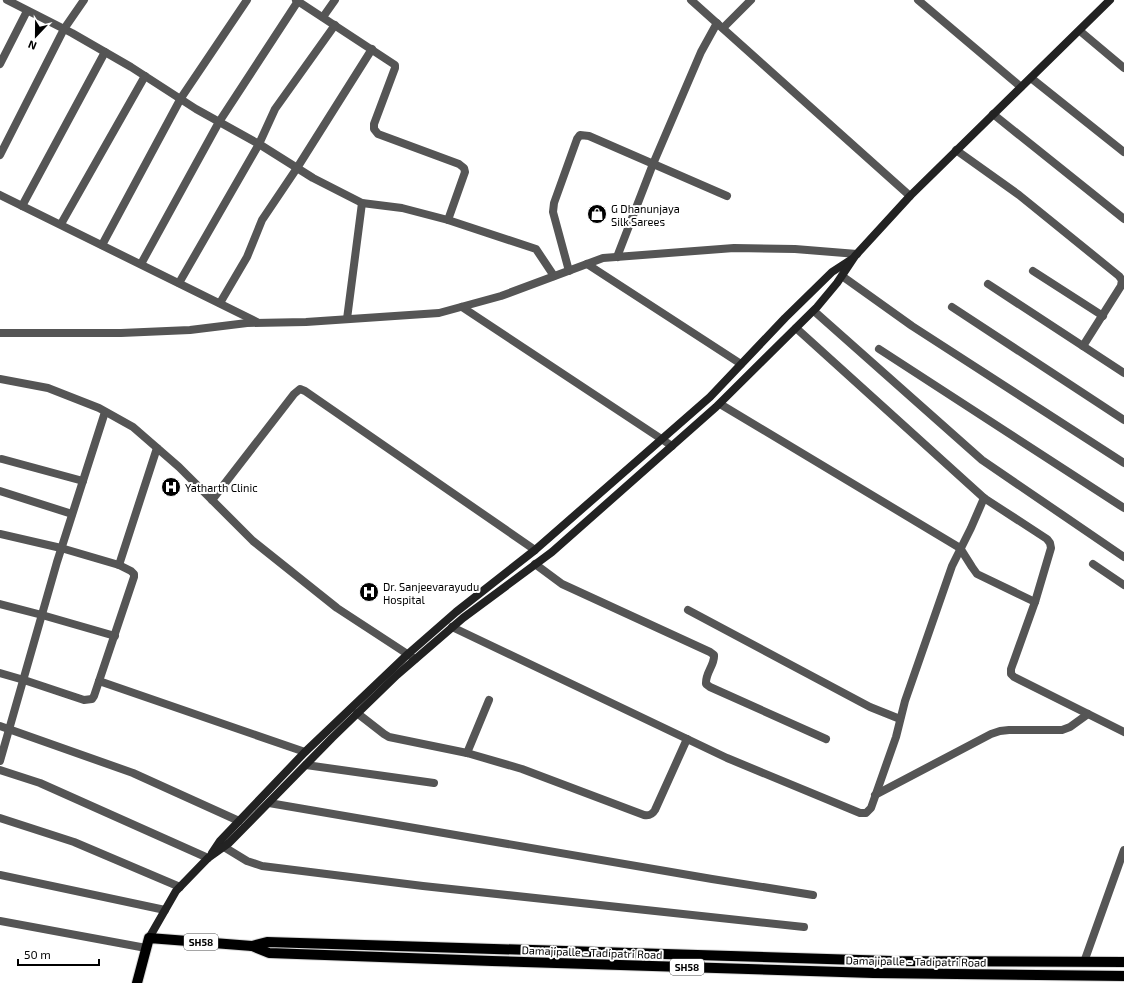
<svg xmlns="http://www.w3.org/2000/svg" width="1124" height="983" font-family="'Exo 2',sans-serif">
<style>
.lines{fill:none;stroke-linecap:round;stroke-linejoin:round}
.primary-casing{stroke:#dbdbdb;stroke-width:12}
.minor{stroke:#555;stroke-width:8}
.tertiary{stroke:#555;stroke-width:8}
.secondary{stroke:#222;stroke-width:8}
.primary{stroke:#000;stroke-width:10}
.labels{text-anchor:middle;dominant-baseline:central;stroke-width:4;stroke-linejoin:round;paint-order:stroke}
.shield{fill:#fff;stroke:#4c4c4c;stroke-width:1}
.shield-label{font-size:10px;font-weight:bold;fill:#000}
.poi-label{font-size:11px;fill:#000;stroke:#fff;text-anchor:start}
.street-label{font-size:11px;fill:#000;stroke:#fff}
</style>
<rect width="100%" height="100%" fill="#fff"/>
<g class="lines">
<defs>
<g id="primary">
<path d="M252,946L267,942L892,961L1124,962"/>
<path d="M137,983L149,938L252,946L269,953L492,961L873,973L1124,976"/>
</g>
</defs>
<use href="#primary" class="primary-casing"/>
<g class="minor">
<path d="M7,0L72,33L131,67L196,109L259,144L313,178L362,203L402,208L448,220L536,249L554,276"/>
<path d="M296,0L395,65V68L374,124V129L378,134L459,164L464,168L465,172L448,220"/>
<path d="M691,0L910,196"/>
<path d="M918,0L1021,87"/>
<path d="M323,17L335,0"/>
<path d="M723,28L751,0"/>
<path d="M1080,31L1124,68"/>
<path d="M0,64L27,11"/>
<path d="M1031,78L1124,152"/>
<path d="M993,114L1124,219"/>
<path d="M956,150L1019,195L1119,276L1122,280L1121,286L1083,346"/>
<path d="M0,155L64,29L84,0"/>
<path d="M0,195L257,322"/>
<path d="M22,206L105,52"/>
<path d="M61,224L145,76"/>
<path d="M102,245L181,98L247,0"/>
<path d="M617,257L653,164L701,52L717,23"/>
<path d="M141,264L219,122L298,1"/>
<path d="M587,264L741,364"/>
<path d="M569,271L553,212L554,203L577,139L580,135L589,136L727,196"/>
<path d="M1033,271L1103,316"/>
<path d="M842,276L912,326L1124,463"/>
<path d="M179,283L259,144L275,109L335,25"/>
<path d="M988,284L1124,373"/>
<path d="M220,303L247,257L262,220L297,168L372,49"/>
<path d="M462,307L672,446"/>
<path d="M952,307L1124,420"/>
<path d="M814,311L982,460L1124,557"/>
<path d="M347,319L362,203"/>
<path d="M796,328L984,498L1047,539L1050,543L1051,548L1035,602L1011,669V674L1014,677L1124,732"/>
<path d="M0,333H121L190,330L247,323L306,322L439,313L501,296L603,258L734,248L795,249L857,254"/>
<path d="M879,349L1124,508"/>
<path d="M720,404L960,548L972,567L977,574L1035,602"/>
<path d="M2,459L83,481"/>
<path d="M0,491L72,514"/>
<path d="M212,500L294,394L300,389L305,391L535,550"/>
<path d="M0,534L61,548L119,565L131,571L134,574V577L94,696L92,699L84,700L24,680L0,673"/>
<path d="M535,564L562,584L710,652L714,655C715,665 705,673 706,684L710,687L826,739"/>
<path d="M1093,564L1124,585"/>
<path d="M119,565L157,448"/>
<path d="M0,604L42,615L115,636"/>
<path d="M688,610L870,707L900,719"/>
<path d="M452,627L727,758L860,813H866L871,808L896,737L905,701L952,566L971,528L984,498"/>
<path d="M99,681L305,752"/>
<path d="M357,713L384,734L389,737L467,753L522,769L644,815C649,816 652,815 655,810L687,739"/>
<path d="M0,726L133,773L239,821"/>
<path d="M467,753L489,700"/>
<path d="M0,761L57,562L105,412"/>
<path d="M306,765L434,783"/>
<path d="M0,770L40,783L208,858"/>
<path d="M875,795L991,734L1000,731L1009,730H1062L1070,727L1088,714"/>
<path d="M269,803L712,879L813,895"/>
<path d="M0,818L74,842L180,887"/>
<path d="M224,847L247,861L262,866L423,886L804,927"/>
<path d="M0,875L165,910"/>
<path d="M0,921L146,948"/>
<path d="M1084,962L1124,850"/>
</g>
<path class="tertiary" d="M0,379L48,388L99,408L133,427L179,467L253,541L337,608L415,659"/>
<g class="secondary">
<path d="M212,853L220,841L305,752L408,654L456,612L535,550L710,397L785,318L832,272L852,259"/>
<path d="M149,938L176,891L208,858L229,843L332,738L397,675L463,618L552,552L716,407L817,307L837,283L855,256L910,196L1110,0"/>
</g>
<use href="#primary" class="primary"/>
</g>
<defs>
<symbol id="shop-disc" viewBox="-11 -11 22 22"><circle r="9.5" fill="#000" stroke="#fff"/><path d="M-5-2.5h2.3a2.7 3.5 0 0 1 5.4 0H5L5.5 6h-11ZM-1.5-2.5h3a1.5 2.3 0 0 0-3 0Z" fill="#fff"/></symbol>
<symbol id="hospital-disc" viewBox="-11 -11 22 22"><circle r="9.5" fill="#000" stroke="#fff"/><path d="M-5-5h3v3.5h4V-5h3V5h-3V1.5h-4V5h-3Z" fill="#fff"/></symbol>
</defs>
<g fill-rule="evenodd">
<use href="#shop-disc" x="586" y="203" width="22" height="22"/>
<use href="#hospital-disc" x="160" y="476" width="22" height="22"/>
<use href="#hospital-disc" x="358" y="581" width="22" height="22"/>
</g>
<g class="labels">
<g class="shield">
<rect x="184" y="934" width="34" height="16" rx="3"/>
<rect x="670" y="959" width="34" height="16" rx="3"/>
</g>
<g class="shield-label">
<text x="201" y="942">SH58</text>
<text x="687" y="967">SH58</text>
</g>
<g class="poi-label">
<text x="611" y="208">G Dhanunjaya<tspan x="611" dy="13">Silk Sarees</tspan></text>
<text x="185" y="487">Yatharth Clinic</text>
<text x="383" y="586">Dr. Sanjeevarayudu<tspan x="383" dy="13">Hospital</tspan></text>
</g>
<g class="street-label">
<text transform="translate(592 952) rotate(2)">Damajipalle - Tadipatri Road</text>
<text transform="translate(916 961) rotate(1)">Damajipalle - Tadipatri Road</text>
</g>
</g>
<g transform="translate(36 36) rotate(202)" stroke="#ffffff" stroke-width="3" paint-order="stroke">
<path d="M0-3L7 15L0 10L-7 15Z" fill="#000000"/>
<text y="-6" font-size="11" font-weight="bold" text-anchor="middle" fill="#000000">N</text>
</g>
<path d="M18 959v6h81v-6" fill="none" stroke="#000000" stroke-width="2"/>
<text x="24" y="959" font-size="12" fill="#000000" stroke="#ffffff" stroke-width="3" paint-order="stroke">50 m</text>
</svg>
